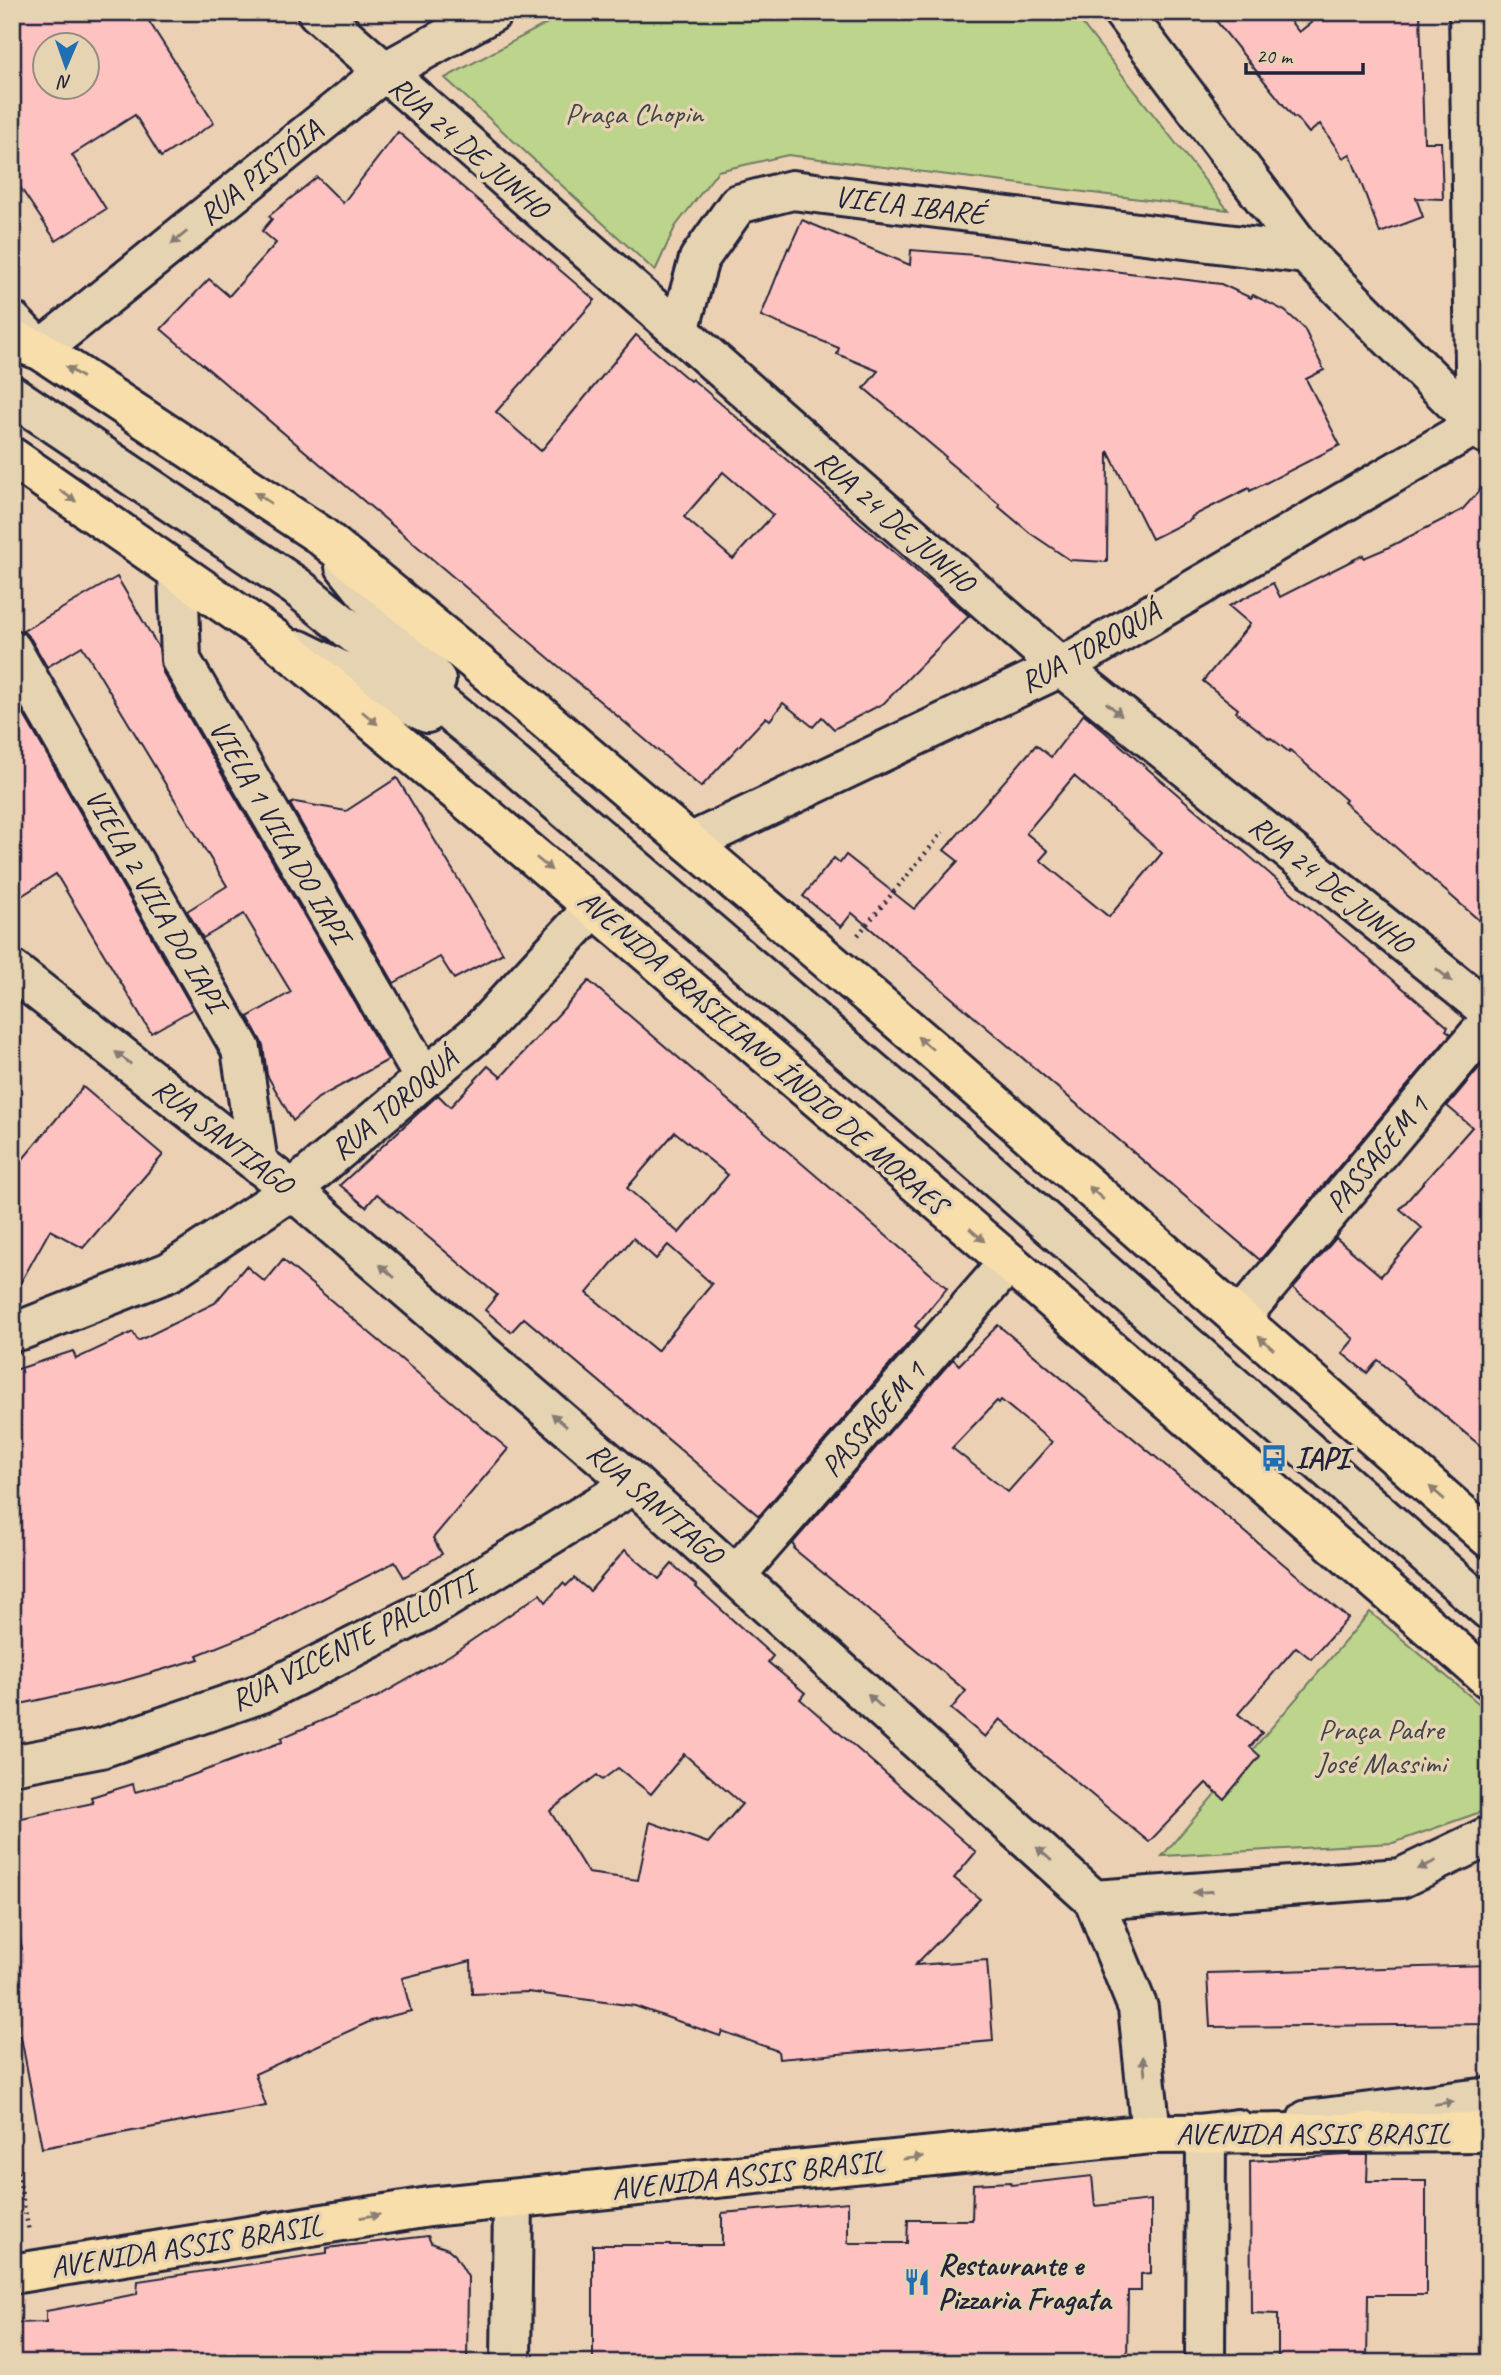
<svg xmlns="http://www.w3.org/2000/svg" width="1501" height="2375" font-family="Caveat,sans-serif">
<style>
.green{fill:#bcd48b;stroke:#6f7b63;stroke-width:2}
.building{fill:#fec2c0;stroke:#22223b;stroke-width:2;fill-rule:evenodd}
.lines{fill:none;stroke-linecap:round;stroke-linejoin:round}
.minor-casing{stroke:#22223b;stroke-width:44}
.major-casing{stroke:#22223b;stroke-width:44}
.path{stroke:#22223b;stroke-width:4.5;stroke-dasharray:2 5;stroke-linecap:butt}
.minor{stroke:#e6d3b1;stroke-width:38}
.major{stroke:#f8deab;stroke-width:38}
.oneway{fill:#847a76}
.oneway2{fill:#8d8073}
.labels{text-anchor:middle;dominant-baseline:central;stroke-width:7;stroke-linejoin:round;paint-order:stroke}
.park-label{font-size:30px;fill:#41464b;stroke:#e6d3b1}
.street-label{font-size:30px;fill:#22223b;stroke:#e6d3b1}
.poi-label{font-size:30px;font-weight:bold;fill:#22223b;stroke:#e6d3b1;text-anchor:start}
</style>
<rect width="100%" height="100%" fill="#ebd0b4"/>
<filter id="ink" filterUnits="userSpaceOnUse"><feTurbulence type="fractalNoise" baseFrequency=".0143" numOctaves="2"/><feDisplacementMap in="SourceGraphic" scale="14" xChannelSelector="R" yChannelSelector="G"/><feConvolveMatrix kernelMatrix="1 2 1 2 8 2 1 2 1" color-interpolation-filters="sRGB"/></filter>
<g filter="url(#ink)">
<g class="green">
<path d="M568,12H1073L1228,210L788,155L718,171L675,227L655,271L445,78Z"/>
<path d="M1370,1612L1489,1712V1809L1393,1843L1162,1856Z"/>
</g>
<g class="building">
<path d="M12,12H143L214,123L161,157L135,115L72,155L106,209L56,241L12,175ZM46,46H88V88H46Z"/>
<path d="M1209,12H1283L1299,32L1325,12H1420L1424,142H1441L1443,199L1416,198L1423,217L1380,233L1350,154L1343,158L1320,124L1309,133L1296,117L1294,118Z"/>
<path d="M398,132L595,300L496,412L541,451L636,335L690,381L692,379L969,616L884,703L834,729L822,717L813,727L783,703L770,720L766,717L701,787L161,329L209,279L229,296L276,243L262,231L272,219L269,216L317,177L343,203ZM723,472L773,515L733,559L684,517Z"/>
<path d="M802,220L910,265L911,250L988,256L1221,284L1251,298L1253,295L1285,311L1304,328L1324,370L1306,379L1340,445L1250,491L1249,488L1191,517L1192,519L1152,539L1108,451L1107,562L1070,560L1030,533L999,507L1000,505L945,459L946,457L864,388L878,371L837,354L839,348L761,316L788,248L789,249Z"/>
<path d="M1489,480V929L1344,802L1346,800L1290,750L1289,752L1271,738L1270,739L1236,712L1238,709L1203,681L1250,624L1229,606L1273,583L1280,597L1363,555L1364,558L1385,549L1462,510Z"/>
<path d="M117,577L159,648L162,671L388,1060L318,1098L293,1121L267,1075L263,1045L248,1017L291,992L244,914L203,938L187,911L227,886L82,646L47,667L31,639L23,631Z"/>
<path d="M12,694L193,1009L151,1033L56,874L12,902Z"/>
<path d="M1084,714L1448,1027L1446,1030L1451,1034L1260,1260L852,913L841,927L803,896L834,858L840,863L846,855L914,909L958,861L944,850L1036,745L1051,757ZM1074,776L1162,853L1109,917L1040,860L1048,851L1026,833Z"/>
<path d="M397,778L503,953L454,979L440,957L394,983L290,804L295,802L346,811Z"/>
<path d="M589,981L947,1288L915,1326L920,1330L759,1516L524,1318L511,1332L485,1310L497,1295L377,1194L366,1207L340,1185L438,1095L450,1107L488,1066L501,1077ZM675,1132L728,1175L679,1233L627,1188ZM633,1238L656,1259L668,1245L712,1284L657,1351L587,1293Z"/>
<path d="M1484,1062L1489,1066V1453L1378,1360L1367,1373L1342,1353L1354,1339L1293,1288L1336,1238L1381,1276L1422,1228L1400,1209L1472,1127L1447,1106Z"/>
<path d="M83,1087L163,1155L83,1248L50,1230L12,1298V1172Z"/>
<path d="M283,1260L508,1449L433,1538L442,1554L404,1577L395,1562L269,1626L197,1655L199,1659L123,1681L12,1706V1371L73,1351L76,1359L133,1332L138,1341L215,1303L246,1266L265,1282Z"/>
<path d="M998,1325L1348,1618L1311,1659L1296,1647L1238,1714L1262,1733L1250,1747L1260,1756L1224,1799L1206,1783L1149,1842L1000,1719L985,1737L951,1709L966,1691L794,1549L795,1547L792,1544L953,1359L959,1365ZM1001,1400L1052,1442L1008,1492L952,1448L997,1401L999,1403Z"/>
<path d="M625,1550L659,1579L672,1564L697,1586L696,1587L773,1656L768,1662L805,1693L800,1699L976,1852L954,1878L980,1899L915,1965L987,1960L993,2041L779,2059L778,2051L722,2031L720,2036L635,2006L528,1992L472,1994L471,1961L402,1978L411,2011L371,2021L255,2074L266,2106L42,2148L12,1989V1951L22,1949L12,1897V1820L93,1803L91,1797L133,1784L135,1792L179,1780L282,1742L281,1738L377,1697L450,1655L540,1594L546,1602L563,1583L566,1586L574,1578L590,1591ZM684,1754L742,1804L708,1843L650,1822L638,1880L588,1873L550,1811L597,1775L602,1780L618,1768L651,1794Z"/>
<path d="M1489,1965V2024L1210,2027L1207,1973Z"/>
<path d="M1346,2155H1368L1367,2181H1426V2295H1368L1367,2363H1278V2314L1251,2313L1250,2161Z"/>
<path d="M1092,2176L1095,2206L1151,2200V2273L1141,2274V2291H1128L1127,2363H593V2245H722V2213L848,2202V2243H907L908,2220H972L973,2184L1010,2182L1011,2185Z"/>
<path d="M428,2236L431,2243L448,2249L455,2255L468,2277L467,2363H28V2358H12V2323L46,2322V2311L137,2294L138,2281L327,2253V2248Z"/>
</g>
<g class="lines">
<defs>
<g id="minor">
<path d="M317,12L1061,667L1489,1011"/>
<path d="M1123,12L1306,254L1486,434"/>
<path d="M12,321L40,350L384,72L493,12"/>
<path d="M679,331L699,259L738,204L792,190L1306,254"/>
<path d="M12,395L297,587L486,741L956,1143L1489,1610"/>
<path d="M345,566L436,680"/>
<path d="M178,572L181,660L424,1078"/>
<path d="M12,650L241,1049L258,1164"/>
<path d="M299,650L427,713"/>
<path d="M690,843L1061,667L1476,425L1469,12"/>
<path d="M12,970L292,1190L634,1484L1094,1900L1138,2008L1151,2134"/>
<path d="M1239,1319L1489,1022"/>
<path d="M12,1332L24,1329L169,1272L292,1190L478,1033L594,907"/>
<path d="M736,1575L1009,1262"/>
<path d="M12,1765L101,1748L262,1693L429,1609L634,1484"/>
<path d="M1094,1900L1401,1878L1489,1836"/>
<path d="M1307,2120L1489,2097"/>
<path d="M511,2363L513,2199"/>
<path d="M1205,2363L1206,2133L1237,2129"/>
</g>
<g id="major">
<path d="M12,340L40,350L320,535L521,699L939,1055L1489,1538"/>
<path d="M12,457L275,639L594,907L1009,1262L1489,1679"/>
<path d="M12,2274L429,2207L1151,2134L1489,2132"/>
</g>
</defs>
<use href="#minor" class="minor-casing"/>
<use href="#major" class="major-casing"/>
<g class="path">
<path d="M858,935L943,832"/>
<path d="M12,2144L29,2231"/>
</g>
<use href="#minor" class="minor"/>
<use href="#major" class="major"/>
</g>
<defs><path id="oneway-solid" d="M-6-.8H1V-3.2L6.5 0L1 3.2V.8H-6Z" transform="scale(1.75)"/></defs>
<g class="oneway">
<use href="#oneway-solid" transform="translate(179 238) rotate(141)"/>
<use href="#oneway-solid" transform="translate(1114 709) rotate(39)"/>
<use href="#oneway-solid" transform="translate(1444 975) rotate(39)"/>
<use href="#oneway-solid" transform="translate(123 1058) rotate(-142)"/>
<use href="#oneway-solid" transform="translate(387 1271) rotate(-139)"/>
<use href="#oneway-solid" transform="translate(559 1420) rotate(-139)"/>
<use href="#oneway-solid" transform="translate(875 1701) rotate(-138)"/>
<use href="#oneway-solid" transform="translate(1044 1854) rotate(-138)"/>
<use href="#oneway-solid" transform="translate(1427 1865) rotate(154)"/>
<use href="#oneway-solid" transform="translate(1203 1892) rotate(176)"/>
<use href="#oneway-solid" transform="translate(1144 2066) rotate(-96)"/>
<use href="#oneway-solid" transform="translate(1444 2103) rotate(-7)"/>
</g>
<g class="oneway2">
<use href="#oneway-solid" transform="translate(74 372) rotate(-147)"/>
<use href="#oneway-solid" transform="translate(68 496) rotate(35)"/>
<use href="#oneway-solid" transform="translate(263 498) rotate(-147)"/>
<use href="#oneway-solid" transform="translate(370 718) rotate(40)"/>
<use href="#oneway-solid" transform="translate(544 864) rotate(40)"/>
<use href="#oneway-solid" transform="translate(925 1043) rotate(-140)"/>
<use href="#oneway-solid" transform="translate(1096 1193) rotate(-139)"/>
<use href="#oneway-solid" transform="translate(977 1235) rotate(41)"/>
<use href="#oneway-solid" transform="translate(1266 1343) rotate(-139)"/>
<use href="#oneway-solid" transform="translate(1437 1493) rotate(-139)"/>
<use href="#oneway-solid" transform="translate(913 2158) rotate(-6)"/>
<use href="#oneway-solid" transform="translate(370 2216) rotate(-9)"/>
</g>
</g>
<defs>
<symbol id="bus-bare" viewBox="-9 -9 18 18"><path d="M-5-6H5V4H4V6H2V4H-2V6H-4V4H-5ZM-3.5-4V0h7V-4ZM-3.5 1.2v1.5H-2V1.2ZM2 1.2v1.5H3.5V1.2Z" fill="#1f6fb2" stroke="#e6d3b1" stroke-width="2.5" paint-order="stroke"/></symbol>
<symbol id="restaurant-bare" viewBox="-9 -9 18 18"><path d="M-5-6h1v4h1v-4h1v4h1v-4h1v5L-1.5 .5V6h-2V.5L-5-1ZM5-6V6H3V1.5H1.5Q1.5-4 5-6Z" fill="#1f6fb2" stroke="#e6d3b1" stroke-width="2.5" paint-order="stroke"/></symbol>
</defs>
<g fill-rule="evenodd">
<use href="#bus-bare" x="1255" y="1439" width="38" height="38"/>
<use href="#restaurant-bare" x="898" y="2263" width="38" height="38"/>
</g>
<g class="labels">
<g class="park-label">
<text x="634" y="113">Praça Chopin</text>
<text x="1381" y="1729">Praça Padre<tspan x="1381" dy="34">José Massimi</tspan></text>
</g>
<g class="street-label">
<text transform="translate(469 147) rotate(41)">RUA 24 DE JUNHO</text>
<text transform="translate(260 172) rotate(-39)">RUA PISTÓIA</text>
<text transform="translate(910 205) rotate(7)">VIELA IBARÉ</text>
<text transform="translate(895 521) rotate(41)">RUA 24 DE JUNHO</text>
<text transform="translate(1090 647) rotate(-29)">RUA TOROQUÁ</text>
<text transform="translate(280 831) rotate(60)">VIELA 1 VILA DO IAPI</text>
<text transform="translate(1331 884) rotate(39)">RUA 24 DE JUNHO</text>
<text transform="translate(156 900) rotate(60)">VIELA 2 VILA DO IAPI</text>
<text transform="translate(763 1052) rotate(41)">AVENIDA BRASILIANO ÍNDIO DE MORAES</text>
<text transform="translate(394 1104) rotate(-40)">RUA TOROQUÁ</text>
<text transform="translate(223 1136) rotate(38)">RUA SANTIAGO</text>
<text transform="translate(1377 1154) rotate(-50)">PASSAGEM 1</text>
<text transform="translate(873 1419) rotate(-49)">PASSAGEM 1</text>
<text transform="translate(655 1503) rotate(41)">RUA SANTIAGO</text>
<text transform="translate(353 1641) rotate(-27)">RUA VICENTE PALLOTTI</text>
<text x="1313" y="2133">AVENIDA ASSIS BRASIL</text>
<text transform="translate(748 2175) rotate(-6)">AVENIDA ASSIS BRASIL</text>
<text transform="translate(186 2246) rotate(-9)">AVENIDA ASSIS BRASIL</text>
</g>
<g class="poi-label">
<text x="1295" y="1458">IAPI</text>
<text x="938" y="2265">Restaurante e<tspan x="938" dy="34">Pizzaria Fragata</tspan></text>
</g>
</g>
<rect width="1501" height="2375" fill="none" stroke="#e6d3b1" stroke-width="42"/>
<rect x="21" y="21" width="1459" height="2333" fill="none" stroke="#22223b" stroke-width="2.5" filter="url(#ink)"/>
<g transform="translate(66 66) rotate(182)"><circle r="33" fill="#e6d3b1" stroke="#988c82" stroke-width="2"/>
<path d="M0-5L12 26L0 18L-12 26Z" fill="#1f6fb2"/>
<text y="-10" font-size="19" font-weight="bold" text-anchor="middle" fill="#22223b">N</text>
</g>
<path d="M1246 63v10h117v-10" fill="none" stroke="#22223b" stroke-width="3.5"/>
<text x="1256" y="63" font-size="21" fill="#22223b" stroke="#e6d3b1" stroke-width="5" paint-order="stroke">20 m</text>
</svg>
